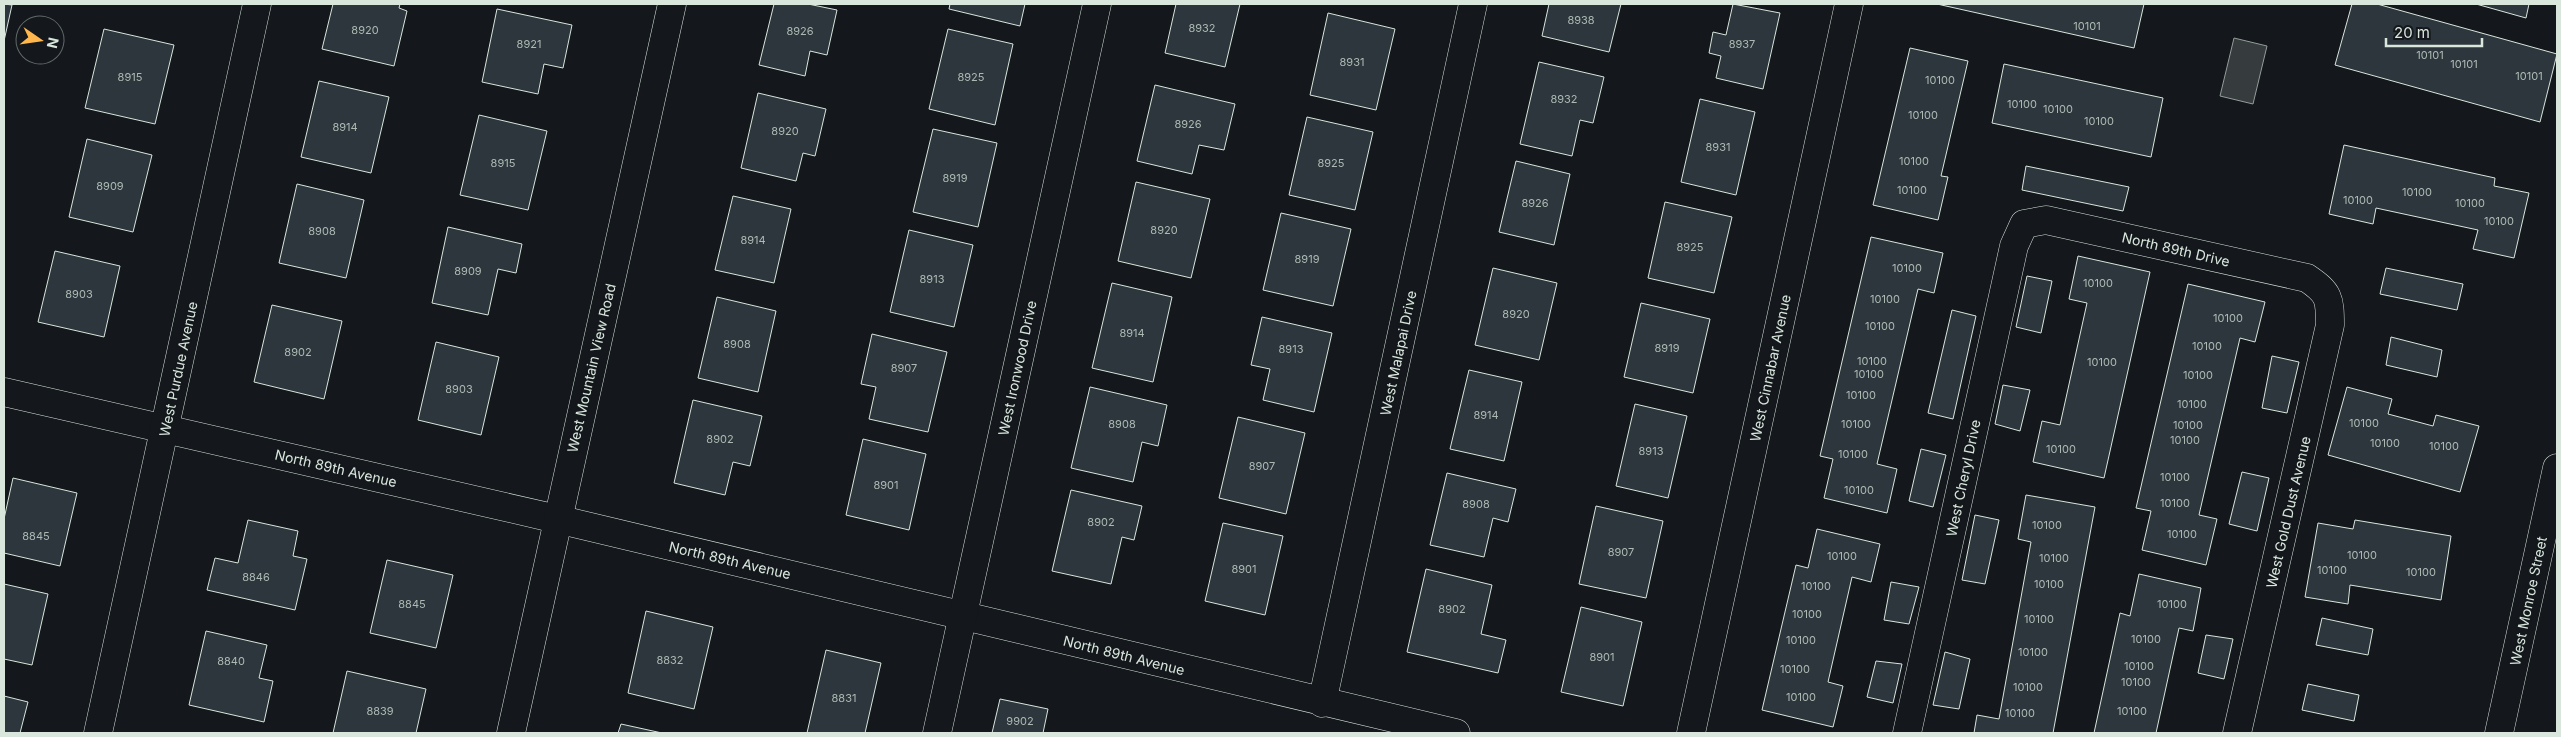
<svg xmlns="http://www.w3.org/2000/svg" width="2561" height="737" font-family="Inter,sans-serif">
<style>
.water{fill:#363b3e;stroke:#939e99}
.building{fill:#2c363c;stroke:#d8e6dc}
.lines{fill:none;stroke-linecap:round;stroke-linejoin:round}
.street-casing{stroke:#d8e6dc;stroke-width:29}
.secondary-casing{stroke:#d8e6dc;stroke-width:29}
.street{stroke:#14181c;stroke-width:28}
.secondary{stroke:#14181c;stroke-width:28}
.labels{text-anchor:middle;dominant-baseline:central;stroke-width:4;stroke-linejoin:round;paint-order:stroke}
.number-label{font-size:11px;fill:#adbab4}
.street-label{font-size:14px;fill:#d8e6dc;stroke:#14181c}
</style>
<rect width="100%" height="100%" fill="#14181c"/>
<path class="water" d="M2234,38L2267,46L2253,104L2220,96Z"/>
<g class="building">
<path d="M4,4L12,5L4,41Z"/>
<path d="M333,4H400L399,8L407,11L394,66L322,49Z"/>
<path d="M774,4H808L837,10L827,55L810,51L805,76L759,65Z"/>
<path d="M950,4H1025L1020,26L949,9Z"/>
<path d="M1176,4H1240L1225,67L1165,53Z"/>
<path d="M1549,4H1621L1609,52L1542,36Z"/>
<path d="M1733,4L1780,13L1763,89L1716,78L1721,56L1709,53L1713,32L1726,35Z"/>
<path d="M1937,4H2144L2134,48Z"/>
<path d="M2352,4H2377L2557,54L2540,122L2335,65Z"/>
<path d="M2476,4H2529L2526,18Z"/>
<path d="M497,9L572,25L563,68L544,64L538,94L482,82Z"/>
<path d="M1328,13L1395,29L1376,110L1310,95Z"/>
<path d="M104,29L174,45L155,124L85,108Z"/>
<path d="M948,29L1013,44L995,125L929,109Z"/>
<path d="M1910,48L1968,61L1941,176L1948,177L1938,220L1873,205Z"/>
<path d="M1539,62L1604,77L1593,123L1580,120L1572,156L1520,144Z"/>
<path d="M2004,64L2163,98L2151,157L1992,123Z"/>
<path d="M319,81L389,97L371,173L301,157Z"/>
<path d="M1155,85L1235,104L1224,150L1199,145L1192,174L1137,161Z"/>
<path d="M758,93L826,109L815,156L803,153L796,181L741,168Z"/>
<path d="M1700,99L1755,112L1736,195L1681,182Z"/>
<path d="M479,115L547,131L528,210L460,195Z"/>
<path d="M1307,117L1373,132L1355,210L1289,195Z"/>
<path d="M933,129L997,143L978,227L913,212Z"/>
<path d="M87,139L152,155L133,232L69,217Z"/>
<path d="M2344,145L2495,178L2494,186L2529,193L2514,258L2473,249L2478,230L2376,208L2373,224L2329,214Z"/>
<path d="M1516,161L1570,174L1554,245L1499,232Z"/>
<path d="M2026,166L2129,187L2123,211L2022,190Z"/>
<path d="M1136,182L1210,199L1191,278L1118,261Z"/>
<path d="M297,184L364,200L346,278L279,263Z"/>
<path d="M733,196L791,209L774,283L715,270Z"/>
<path d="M1665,202L1732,217L1714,293L1648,278Z"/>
<path d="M1281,213L1351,229L1333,306L1263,290Z"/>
<path d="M448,227L522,244L516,273L498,269L488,315L432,303Z"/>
<path d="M909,230L973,245L954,327L890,312Z"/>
<path d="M1871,237L1943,253L1934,293L1918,289L1877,464L1897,469L1887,513L1824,498L1833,459L1820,456Z"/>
<path d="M55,251L120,266L104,337L38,322Z"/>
<path d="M2078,256L2150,272L2104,478L2033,462L2042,421L2060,425L2087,303L2069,299Z"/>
<path d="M1493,268L1557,283L1539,360L1475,345Z"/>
<path d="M2386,268L2463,284L2457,310L2380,294Z"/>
<path d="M2027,276L2052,281L2041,333L2016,327Z"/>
<path d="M1112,283L1172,297L1153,382L1092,368Z"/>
<path d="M2188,284L2265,302L2255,342L2240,338L2199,515L2217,519L2206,565L2142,550L2151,511L2136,508Z"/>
<path d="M717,297L776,311L758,392L698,378Z"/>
<path d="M1641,303L1710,319L1693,393L1624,377Z"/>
<path d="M272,305L342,321L324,399L254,382Z"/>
<path d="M1952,310L1976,316L1953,419L1928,413Z"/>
<path d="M1262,317L1332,333L1314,412L1263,400L1270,369L1251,365Z"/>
<path d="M872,334L947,352L928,432L869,419L876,387L861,384Z"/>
<path d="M2391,337L2442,350L2437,377L2386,365Z"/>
<path d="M436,342L499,357L481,435L418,420Z"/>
<path d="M2272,356L2299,362L2287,413L2262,408Z"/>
<path d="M1469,370L1522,382L1504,461L1450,449Z"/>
<path d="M2003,385L2030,390L2020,431L1995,424Z"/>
<path d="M1090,387L1167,405L1158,446L1142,442L1133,482L1071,468Z"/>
<path d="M2347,387L2392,399L2388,414L2433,426L2436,415L2479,426L2460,492L2328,455Z"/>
<path d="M693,400L762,416L750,466L733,462L725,495L674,483Z"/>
<path d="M1635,404L1687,416L1668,498L1616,486Z"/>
<path d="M1238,417L1305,433L1286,514L1219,498Z"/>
<path d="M863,439L926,454L909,530L846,515Z"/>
<path d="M1921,449L1946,455L1933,507L1909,501Z"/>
<path d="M2242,472L2269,478L2257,531L2229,524Z"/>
<path d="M1447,473L1516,489L1508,522L1493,518L1484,557L1430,545Z"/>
<path d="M13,478L77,493L60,566L4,553V519Z"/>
<path d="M1071,490L1142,506L1134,540L1122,537L1111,584L1052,571Z"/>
<path d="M2026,495L2095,507L2053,733H1974L1977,715L1999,719L2031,542L2018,539Z"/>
<path d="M1596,506L1663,521L1646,598L1579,584Z"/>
<path d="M1975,515L1999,520L1985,584L1962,580Z"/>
<path d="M248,520L298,531L293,556L307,559L295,610L207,590L215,558L238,563Z"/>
<path d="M2355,520L2451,536L2441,600L2350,585L2348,604L2305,597L2318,523L2353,529Z"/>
<path d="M1223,523L1283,536L1265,615L1205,601Z"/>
<path d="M1817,529L1880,544L1871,582L1852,577L1828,682L1843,686L1833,727L1762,710L1796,565L1808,568Z"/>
<path d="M387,560L453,575L436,648L370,633Z"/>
<path d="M1426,569L1492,585L1481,634L1506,640L1498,673L1407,652Z"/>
<path d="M2139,574L2201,588L2193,631L2179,628L2156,733H2094L2120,613L2130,616Z"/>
<path d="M1891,582L1919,587L1909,624L1884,620Z"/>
<path d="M4,584L48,594L32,665L4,659Z"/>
<path d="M1581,607L1642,622L1623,706L1561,692Z"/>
<path d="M646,611L713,627L694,709L628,693Z"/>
<path d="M2322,618L2373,629L2368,655L2316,645Z"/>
<path d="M206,631L267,645L259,678L273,681L264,722L189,705Z"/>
<path d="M2206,635L2233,639L2224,679L2198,673Z"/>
<path d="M826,650L881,663L865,733H807Z"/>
<path d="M1945,652L1970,659L1959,709L1933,705Z"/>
<path d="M1876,661L1902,664L1893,703L1867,697Z"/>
<path d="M347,671L426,689L416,733H333Z"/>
<path d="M2308,684L2359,695L2354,721L2302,710Z"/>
<path d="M4,696L28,702L20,733H4Z"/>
<path d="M1000,699L1048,709L1043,733H992Z"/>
<path d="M621,724L662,733H618Z"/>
</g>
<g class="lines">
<defs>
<g id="street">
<path d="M4,392L557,519L1456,733"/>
<path d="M1322,703L1473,4"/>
<path d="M98,733L257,4"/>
<path d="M937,733L1097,4"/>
<path d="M1691,733L1849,4"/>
<path d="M1907,733L2014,246L2024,224L2046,220L2307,278C2329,293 2330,298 2330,325L2237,733"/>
</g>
<g id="secondary">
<path d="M511,733L672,4"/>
<path d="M2499,733L2557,468"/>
</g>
</defs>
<use href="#street" class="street-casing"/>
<use href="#secondary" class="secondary-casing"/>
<use href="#street" class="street"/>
<use href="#secondary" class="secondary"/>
</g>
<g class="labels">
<g class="number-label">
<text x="1581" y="20">8938</text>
<text x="2087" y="26">10101</text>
<text x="1202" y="28">8932</text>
<text x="365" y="30">8920</text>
<text x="800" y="31">8926</text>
<text x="529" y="44">8921</text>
<text x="1742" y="44">8937</text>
<text x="2430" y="55">10101</text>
<text x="1352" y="62">8931</text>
<text x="2464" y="64">10101</text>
<text x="2529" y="76">10101</text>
<text x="130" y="77">8915</text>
<text x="971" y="77">8925</text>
<text x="1940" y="80">10100</text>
<text x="1564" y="99">8932</text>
<text x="2022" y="104">10100</text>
<text x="2058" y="109">10100</text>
<text x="1923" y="115">10100</text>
<text x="2099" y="121">10100</text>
<text x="1188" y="124">8926</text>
<text x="345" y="127">8914</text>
<text x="785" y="131">8920</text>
<text x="1718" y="147">8931</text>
<text x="1914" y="161">10100</text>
<text x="503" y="163">8915</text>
<text x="1331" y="163">8925</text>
<text x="955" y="178">8919</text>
<text x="110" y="186">8909</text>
<text x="1912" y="190">10100</text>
<text x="2417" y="192">10100</text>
<text x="2358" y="200">10100</text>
<text x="1535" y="203">8926</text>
<text x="2470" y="203">10100</text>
<text x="2499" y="221">10100</text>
<text x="1164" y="230">8920</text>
<text x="322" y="231">8908</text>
<text x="753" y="240">8914</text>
<text x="1690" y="247">8925</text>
<text x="1307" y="259">8919</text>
<text x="1907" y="268">10100</text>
<text x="468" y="271">8909</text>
<text x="932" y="279">8913</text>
<text x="2098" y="283">10100</text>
<text x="79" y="294">8903</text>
<text x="1885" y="299">10100</text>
<text x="1516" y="314">8920</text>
<text x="2228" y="318">10100</text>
<text x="1880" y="326">10100</text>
<text x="1132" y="333">8914</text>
<text x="737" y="344">8908</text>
<text x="2207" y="346">10100</text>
<text x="1667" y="348">8919</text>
<text x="1291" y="349">8913</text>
<text x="298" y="352">8902</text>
<text x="1872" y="361">10100</text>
<text x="2102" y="362">10100</text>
<text x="904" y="368">8907</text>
<text x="1869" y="374">10100</text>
<text x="2198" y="375">10100</text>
<text x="459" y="389">8903</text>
<text x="1861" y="395">10100</text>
<text x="2192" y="404">10100</text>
<text x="1486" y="415">8914</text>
<text x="2364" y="423">10100</text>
<text x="1122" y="424">8908</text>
<text x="1856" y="424">10100</text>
<text x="2188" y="425">10100</text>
<text x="720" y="439">8902</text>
<text x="2185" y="440">10100</text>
<text x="2385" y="443">10100</text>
<text x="2444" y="446">10100</text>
<text x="2061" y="449">10100</text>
<text x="1651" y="451">8913</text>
<text x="1853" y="454">10100</text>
<text x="1262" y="466">8907</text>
<text x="2175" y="477">10100</text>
<text x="886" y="485">8901</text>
<text x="1859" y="490">10100</text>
<text x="2175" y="503">10100</text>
<text x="1476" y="504">8908</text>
<text x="1101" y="522">8902</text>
<text x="2047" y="525">10100</text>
<text x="2182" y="534">10100</text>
<text x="36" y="536">8845</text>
<text x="1621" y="552">8907</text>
<text x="2362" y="555">10100</text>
<text x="1842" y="556">10100</text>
<text x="2054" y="558">10100</text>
<text x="1244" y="569">8901</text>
<text x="2332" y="570">10100</text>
<text x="2421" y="572">10100</text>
<text x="256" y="577">8846</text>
<text x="2049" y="584">10100</text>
<text x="1816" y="586">10100</text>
<text x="412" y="604">8845</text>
<text x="2172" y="604">10100</text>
<text x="1452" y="609">8902</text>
<text x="1807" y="614">10100</text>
<text x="2039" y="619">10100</text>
<text x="2146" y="639">10100</text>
<text x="1801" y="640">10100</text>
<text x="2033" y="652">10100</text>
<text x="1602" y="657">8901</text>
<text x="670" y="660">8832</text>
<text x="231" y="661">8840</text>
<text x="2139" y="666">10100</text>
<text x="1795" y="669">10100</text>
<text x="2136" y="682">10100</text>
<text x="2028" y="687">10100</text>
<text x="1801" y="697">10100</text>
<text x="844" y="698">8831</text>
<text x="380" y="711">8839</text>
<text x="2132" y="711">10100</text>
<text x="2020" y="713">10100</text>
<text x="1020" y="721">9902</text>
</g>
<g class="street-label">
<text transform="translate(2176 249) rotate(13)">North 89th Drive</text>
<text transform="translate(1398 353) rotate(-78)">West Malapai Drive</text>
<text transform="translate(591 368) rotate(-77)">West Mountain View Road</text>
<text transform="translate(1017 368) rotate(-78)">West Ironwood Drive</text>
<text transform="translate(1770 368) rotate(-78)">West Cinnabar Avenue</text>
<text transform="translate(178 369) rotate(-78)">West Purdue Avenue</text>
<text transform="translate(336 468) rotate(13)">North 89th Avenue</text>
<text transform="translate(1963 478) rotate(-78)">West Cheryl Drive</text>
<text transform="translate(2288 512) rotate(-77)">West Gold Dust Avenue</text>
<text transform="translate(730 560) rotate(13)">North 89th Avenue</text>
<text transform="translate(2528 601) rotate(-78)">West Monroe Street</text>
<text transform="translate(1124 655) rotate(14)">North 89th Avenue</text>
</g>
</g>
<rect width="2561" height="737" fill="none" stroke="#d8e6dc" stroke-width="10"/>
<g transform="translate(40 40) rotate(103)"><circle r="24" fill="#14181c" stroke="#626a69"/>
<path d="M0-4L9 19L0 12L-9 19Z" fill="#ffb74d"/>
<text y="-8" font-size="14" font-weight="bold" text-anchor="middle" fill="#d8e6dc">N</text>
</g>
<path d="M2386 38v8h96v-8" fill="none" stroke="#d8e6dc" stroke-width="2.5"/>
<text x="2394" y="38" font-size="15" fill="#d8e6dc" stroke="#14181c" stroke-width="4" paint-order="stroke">20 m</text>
</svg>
